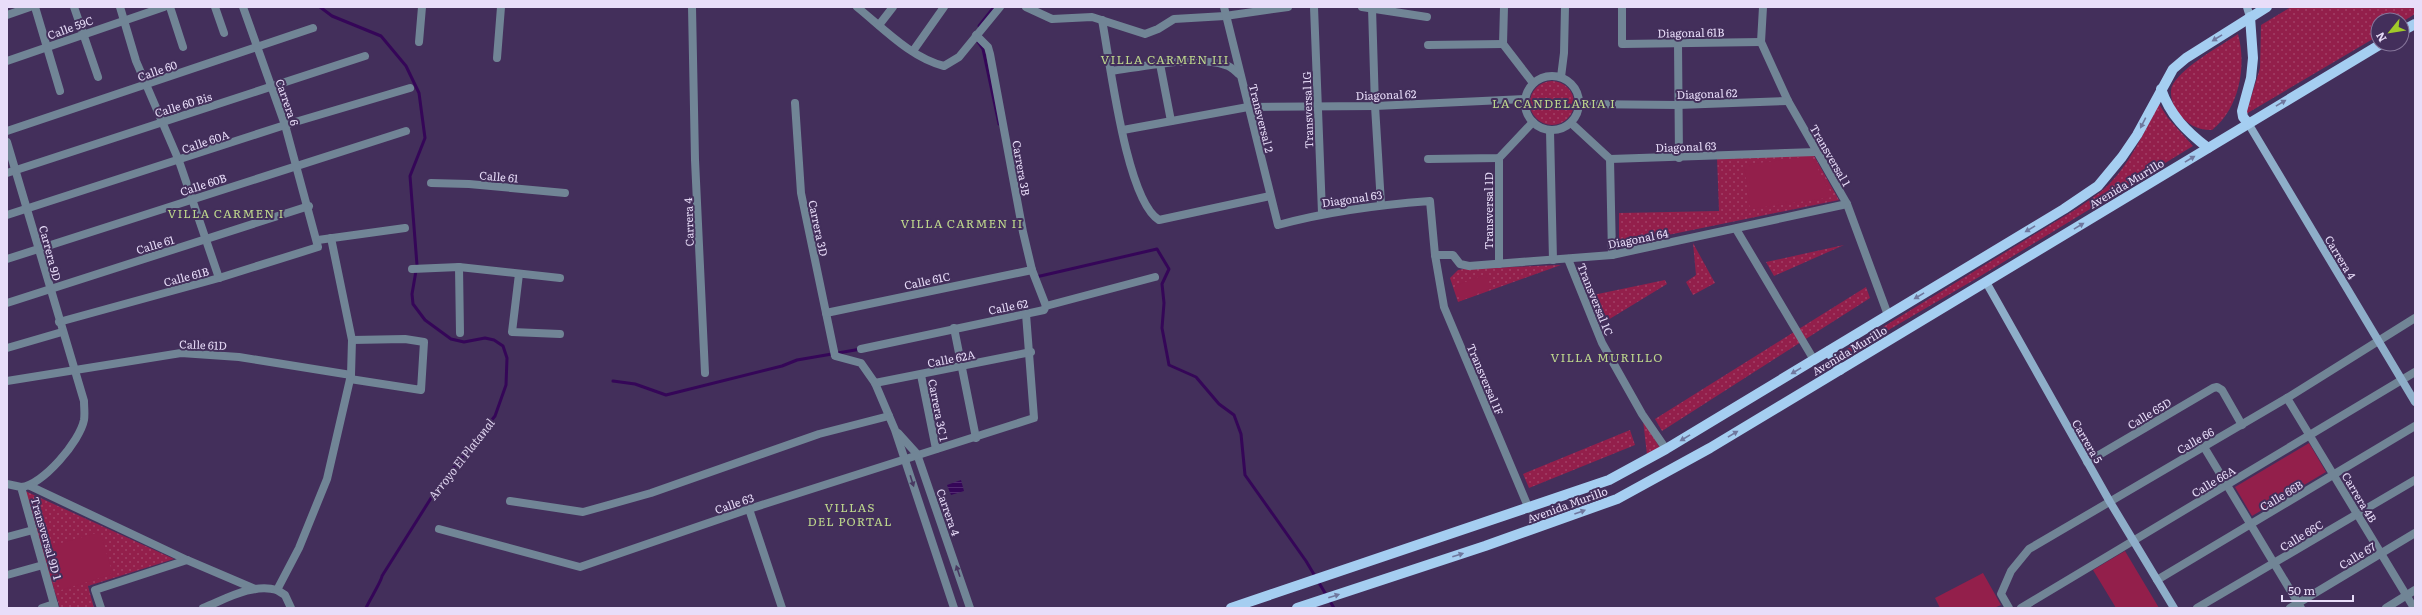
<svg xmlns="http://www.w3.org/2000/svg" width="2422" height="615" font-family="Literata,serif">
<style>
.grass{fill:url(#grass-dots)}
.garden{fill:#931f4b}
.water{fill:url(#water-rules)}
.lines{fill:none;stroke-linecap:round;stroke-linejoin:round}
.stream{stroke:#350658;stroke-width:3}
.street{stroke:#718596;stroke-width:8}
.secondary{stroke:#8eaec9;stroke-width:8}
.primary{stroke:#a5cef1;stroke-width:10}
.oneway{fill:#6f779e}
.oneway2{fill:#483861}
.labels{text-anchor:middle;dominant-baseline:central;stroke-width:4;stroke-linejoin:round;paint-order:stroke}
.street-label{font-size:11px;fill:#e8ddf9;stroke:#432f5b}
.neighbourhood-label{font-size:12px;letter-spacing:1px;fill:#bdd68c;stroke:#432f5b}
.water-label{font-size:12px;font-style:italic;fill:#ddd2ed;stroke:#432f5b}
</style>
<defs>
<pattern id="grass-dots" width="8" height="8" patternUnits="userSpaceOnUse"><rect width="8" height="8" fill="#931f4b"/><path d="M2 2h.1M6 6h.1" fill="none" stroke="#a23f66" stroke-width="1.8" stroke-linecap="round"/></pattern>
<pattern id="water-rules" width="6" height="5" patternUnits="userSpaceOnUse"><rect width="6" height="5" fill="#350658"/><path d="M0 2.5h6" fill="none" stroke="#522a71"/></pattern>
</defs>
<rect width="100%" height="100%" fill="#432f5b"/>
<g class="grass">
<path d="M2291,7H2415V14L2402,22V20H2378V36L2246,114L2260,68L2261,25Z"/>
<path d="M2238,34C2247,67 2239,109 2212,130C2196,130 2188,124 2178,113C2173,106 2168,92 2173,84C2185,65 2219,47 2238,34Z"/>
<circle cx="1552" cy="103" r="22"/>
<path d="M2159,104L2168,118L2193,146L1979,277L1839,359L1837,355L2078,208C2087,201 2098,195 2106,187C2129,166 2144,132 2159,104Z"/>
<path d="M1813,154L1839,200L1619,245V213L1719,211L1717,157Z"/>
<path d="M1693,243L1715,283L1693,295L1686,282L1696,275Z"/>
<path d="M1844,245L1774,276L1766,262Z"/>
<path d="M1561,265L1458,302L1450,278L1458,270L1464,269Z"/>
<path d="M1665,280L1667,284L1603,323L1593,295Z"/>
<path d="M1866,287L1870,298L1662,431L1655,419Z"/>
<path d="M1643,420L1660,448L1647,455Z"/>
<path d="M1630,430L1635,445L1529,488L1523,474Z"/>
<path d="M23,490L174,559L88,586L94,608H60Z"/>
</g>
<g class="garden">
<path d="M1811,156L1833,197L1750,209L1744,165Z"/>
<path d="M1486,274L1491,288L1460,301L1455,286Z"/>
<path d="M2309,443L2326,472L2252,516L2235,487Z"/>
<path d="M100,532L113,574L61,590L48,547Z"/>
<path d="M2125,551L2159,608H2116L2093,570Z"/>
<path d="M1983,573L2001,605L1994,608H1940L1935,598Z"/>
</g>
<path class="water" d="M961,480L964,491L951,495L947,485Z"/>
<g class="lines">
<g class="stream">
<path d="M320,7L332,16L381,36L406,66L419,93L425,138L410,176L417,265L412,294L413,304L425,320L451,339L464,342L485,338L494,340L503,346L507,358L506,385L495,416L438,487L382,576C382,580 369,601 366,608"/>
<path d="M979,26L994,7"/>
<path d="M978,42L983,49L999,124"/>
<path d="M1036,277L1157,249L1169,269L1162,284L1164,303L1162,328L1169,365L1196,377L1219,404L1234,415L1241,434L1245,475L1306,561L1334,608"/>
<path d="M613,381L635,384L666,395L782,366L797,360L861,349"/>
</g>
<g class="street">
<path d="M35,7L60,91"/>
<path d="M74,7L98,77"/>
<path d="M120,7L136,61L179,161L219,278"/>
<path d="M170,7L183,47"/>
<path d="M215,7L224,33"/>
<path d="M692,7L695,160L705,373"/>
<path d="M857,7C883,28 911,58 944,66L959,57L1000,7"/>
<path d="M1026,7L1052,19L1092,17L1145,34L1158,29L1174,19L1225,16L1288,7"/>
<path d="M1224,7L1278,225C1329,211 1377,205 1430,201L1435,255L1444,307L1529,509"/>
<path d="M1314,7L1322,213"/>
<path d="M1362,7L1427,17"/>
<path d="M1504,7L1503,44L1533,83"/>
<path d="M1622,7V44L1761,42"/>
<path d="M1763,7L1761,42L1788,101L1847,204L1888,315"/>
<path d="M1372,8L1375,106L1381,204"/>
<path d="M7,15L30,7"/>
<path d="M1102,20C1110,61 1126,200 1159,220L1270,196"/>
<path d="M879,25L893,7"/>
<path d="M976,35L988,47L990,54L1023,232L1032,270L1046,306"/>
<path d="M419,42L422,7"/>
<path d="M1678,43L1679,158"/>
<path d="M1428,45L1503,44"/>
<path d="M913,51L944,7"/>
<path d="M497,58L501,7"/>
<path d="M7,61L164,7"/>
<path d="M1160,64L1171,121"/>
<path d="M1111,71C1141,67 1196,55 1225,65C1231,66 1235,71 1240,75"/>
<circle cx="1552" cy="103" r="27"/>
<path d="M1561,77L1564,53L1565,7"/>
<path d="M795,103L801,193L835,356L861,363L875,383L895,430L954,608"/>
<path d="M1580,104L1678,105L1788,101"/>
<path d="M1571,123L1610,159L1816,152"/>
<path d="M1123,130L1248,107L1375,106L1525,99"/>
<path d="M7,131L313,28"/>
<path d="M1550,131L1553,260"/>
<path d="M7,142L84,401C84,407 85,414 84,420C80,441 43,485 21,487"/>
<path d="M1499,158V264"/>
<path d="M1428,159L1499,158L1533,122"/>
<path d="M1610,159L1612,255"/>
<path d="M7,173L365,56"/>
<path d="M431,183L469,184L565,193"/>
<path d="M7,215L285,125L410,88"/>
<path d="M1736,229L1814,360"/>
<path d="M318,240L405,228"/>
<path d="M1435,255H1453L1460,264L1469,266L1612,255L1847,204"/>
<path d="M7,259L406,131"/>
<path d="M1568,259L1602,343L1642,414L1666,449"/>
<path d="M459,267L460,333"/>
<path d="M412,269L459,267L560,278"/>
<path d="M519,274L512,332L560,334"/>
<path d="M7,303L309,206"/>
<path d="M826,313L1032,270"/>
<path d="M59,322L219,278L318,247L285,125L243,7"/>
<path d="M954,328L976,438"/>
<path d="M7,348L62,332"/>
<path d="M861,349L1044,310L1046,306L1155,277"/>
<path d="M921,375L936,449"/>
<path d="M350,379L421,390L424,342L405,339L352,340"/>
<path d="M7,381L181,353L239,357L351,375"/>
<path d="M875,383L1031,352"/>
<path d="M2287,398L2414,608"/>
<path d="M898,433L917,454L970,608"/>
<path d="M2204,447L2301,608"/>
<path d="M2087,462L2213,388L2217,387L2222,390L2242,425"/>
<path d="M7,484L21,487L55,608"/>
<path d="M30,486L187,560L255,589"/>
<path d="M510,501L583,512L651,493L819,434L889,416"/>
<path d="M749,509L782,608"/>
<path d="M439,529L580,567L749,509L1034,418L1026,314"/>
<path d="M7,537L33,530"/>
<path d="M7,575L43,565"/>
<path d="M2157,580L2415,426"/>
<path d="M42,608L54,604"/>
<path d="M101,608L95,590L187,560"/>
<path d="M203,608C226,599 252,583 277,590"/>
<path d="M291,608L285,595L277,590L299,548L327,479L351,375L352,340L331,238"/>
<path d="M2009,608L2001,594L2011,571L2029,549L2287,398L2415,318"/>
<path d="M2021,608L2415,372"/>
<path d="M2197,608L2415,480"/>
<path d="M2290,608L2415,533"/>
<path d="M2386,608L2415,590"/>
</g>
<g class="secondary">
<path d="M2247,7L2250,17"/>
<path d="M2248,123L2415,402"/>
<path d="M1986,282L2110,502L2174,608"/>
</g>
<g class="primary">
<path d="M2402,31L2415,24"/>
<path d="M2161,89C2170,115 2186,131 2208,148"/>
<path d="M2248,123L2243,117L2242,111L2251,78L2253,58L2250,17"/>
<path d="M1829,351L1840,370"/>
<path d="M1231,608L1609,480L1666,449L2064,209L2098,186L2122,157L2137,135L2173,69L2186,58L2267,7"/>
<path d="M1297,608L1485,546L1617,499L1710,448L2381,44"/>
</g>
</g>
<defs><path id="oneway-solid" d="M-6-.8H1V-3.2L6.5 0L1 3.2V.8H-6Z"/></defs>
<g class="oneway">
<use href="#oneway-solid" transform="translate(2217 38) rotate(148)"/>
<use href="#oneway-solid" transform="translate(2281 103) rotate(-31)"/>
<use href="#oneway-solid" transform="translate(2143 123) rotate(117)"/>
<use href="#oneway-solid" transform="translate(2190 159) rotate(-31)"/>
<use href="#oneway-solid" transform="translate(2079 226) rotate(-31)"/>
<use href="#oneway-solid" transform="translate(2030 229) rotate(149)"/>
<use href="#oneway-solid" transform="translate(1919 296) rotate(149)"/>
<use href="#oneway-solid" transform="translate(1796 371) rotate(149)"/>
<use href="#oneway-solid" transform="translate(1733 434) rotate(-31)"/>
<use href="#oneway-solid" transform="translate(1685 438) rotate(149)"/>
<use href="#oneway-solid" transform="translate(1580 512) rotate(-20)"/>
<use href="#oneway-solid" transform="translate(1458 555) rotate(-18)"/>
<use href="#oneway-solid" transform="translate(1334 596) rotate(-18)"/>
</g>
<g class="oneway2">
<use href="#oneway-solid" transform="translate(912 481) rotate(72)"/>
<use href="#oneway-solid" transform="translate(958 571) rotate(-109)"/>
</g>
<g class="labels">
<g class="street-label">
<text transform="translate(70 27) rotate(-20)">Calle 59C</text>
<text transform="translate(1691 32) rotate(-1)">Diagonal 61B</text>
<text transform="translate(157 70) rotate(-19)">Calle 60</text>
<text transform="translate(1707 93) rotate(-2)">Diagonal 62</text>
<text transform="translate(1386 94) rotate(-2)">Diagonal 62</text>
<text transform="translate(288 102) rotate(71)">Carrera 6</text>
<text transform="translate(183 104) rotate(-17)">Calle 60 Bis</text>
<text transform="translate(1307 110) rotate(-92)">Transversal 1G</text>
<text transform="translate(1262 118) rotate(76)">Transversal 2</text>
<text transform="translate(205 141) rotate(-19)">Calle 60A</text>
<text transform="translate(1686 146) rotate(-2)">Diagonal 63</text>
<text transform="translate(1831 155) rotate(60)">Transversal 1</text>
<text transform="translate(1022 168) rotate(80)">Carrera 3B</text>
<text transform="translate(499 176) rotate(5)">Calle 61</text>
<text transform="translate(2126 183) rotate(-31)">Avenida Murillo</text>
<text transform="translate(203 184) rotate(-18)">Calle 60B</text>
<text transform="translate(1352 198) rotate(-8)">Diagonal 63</text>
<text transform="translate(1488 211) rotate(-90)">Transversal 1D</text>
<text transform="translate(688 222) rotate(-92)">Carrera 4</text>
<text transform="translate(819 228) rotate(78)">Carrera 3D</text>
<text transform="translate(1638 238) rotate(-11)">Diagonal 64</text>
<text transform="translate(155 244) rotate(-17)">Calle 61</text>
<text transform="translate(51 253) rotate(75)">Carrera 9D</text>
<text transform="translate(2341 257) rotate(59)">Carrera 4</text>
<text transform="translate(186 276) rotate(-15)">Calle 61B</text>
<text transform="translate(927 280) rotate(-12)">Calle 61C</text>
<text transform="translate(1596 299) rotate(68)">Transversal 1C</text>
<text transform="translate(1008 306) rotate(-11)">Calle 62</text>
<text transform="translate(203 344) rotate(2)">Calle 61D</text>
<text transform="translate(1849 350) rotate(-31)">Avenida Murillo</text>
<text transform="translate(951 358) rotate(-11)">Calle 62A</text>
<text transform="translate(1486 379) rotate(67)">Transversal 1F</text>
<text transform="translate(939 410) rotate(79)">Carrera 3C 1</text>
<text transform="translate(2149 413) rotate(-31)">Calle 65D</text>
<text transform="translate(2195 440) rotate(-30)">Calle 66</text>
<text transform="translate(2088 441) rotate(60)">Carrera 5</text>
<text transform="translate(2213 481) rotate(-31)">Calle 66A</text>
<text transform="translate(2281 495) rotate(-31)">Calle 66B</text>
<text transform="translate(2360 497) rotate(59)">Carrera 4B</text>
<text transform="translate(734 503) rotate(-19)">Calle 63</text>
<text transform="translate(1567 504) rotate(-20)">Avenida Murillo</text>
<text transform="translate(949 512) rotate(71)">Carrera 4</text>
<text transform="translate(2301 535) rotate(-31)">Calle 66C</text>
<text transform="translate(47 538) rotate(74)">Transversal 9D 1</text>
<text transform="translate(2357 555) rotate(-31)">Calle 67</text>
</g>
<g class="neighbourhood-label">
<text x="1165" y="59">VILLA CARMEN III</text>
<text x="1554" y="103">LA CANDELARIA I</text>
<text x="226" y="213">VILLA CARMEN I</text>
<text x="962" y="223">VILLA CARMEN II</text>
<text x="1607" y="357">VILLA MURILLO</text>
<text x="850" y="507">VILLAS<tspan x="850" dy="14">DEL PORTAL</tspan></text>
</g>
<g class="water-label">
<text transform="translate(461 459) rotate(-52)">Arroyo El Platanal</text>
</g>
</g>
<rect width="2422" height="615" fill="none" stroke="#e8ddf9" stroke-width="16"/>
<g transform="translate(2390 32) rotate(240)"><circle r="19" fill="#432f5b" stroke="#85759a"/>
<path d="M0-3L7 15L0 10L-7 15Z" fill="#a1c92a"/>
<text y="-6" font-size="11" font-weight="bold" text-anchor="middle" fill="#e8ddf9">N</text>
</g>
<path d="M2282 595v6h71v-6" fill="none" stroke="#e8ddf9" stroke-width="2"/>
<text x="2288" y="595" font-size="12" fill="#e8ddf9" stroke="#432f5b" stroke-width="3" paint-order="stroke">50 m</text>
</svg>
